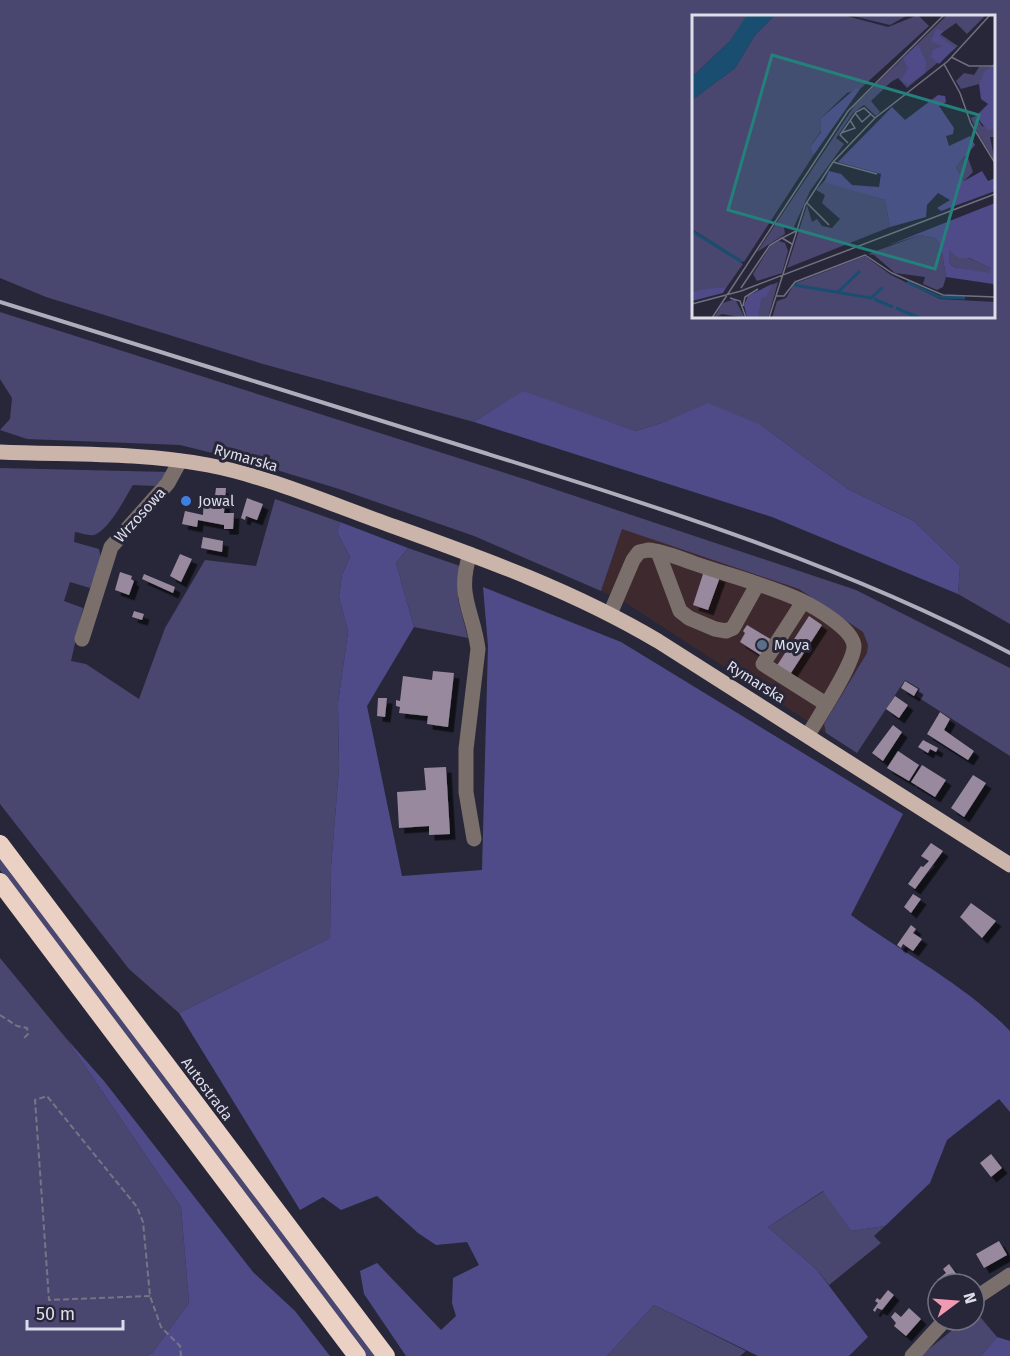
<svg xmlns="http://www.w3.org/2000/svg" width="1010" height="1356" font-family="'Fira Sans',sans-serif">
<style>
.commercial{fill:#3e2a2e}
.green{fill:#49476f;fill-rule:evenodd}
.forest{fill:#4f4b88}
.building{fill:#98899e;filter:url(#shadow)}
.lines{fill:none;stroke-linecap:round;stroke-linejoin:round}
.path{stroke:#757585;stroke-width:2;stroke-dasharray:6 3;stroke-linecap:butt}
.minor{stroke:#7a6f6a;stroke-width:15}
.major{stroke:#cbb5ab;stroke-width:15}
.highway{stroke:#ebd0c4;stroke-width:18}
.rail{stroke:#adadbc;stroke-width:4}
.shop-dot{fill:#3f7fe0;stroke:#272739;stroke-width:2}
.service-dot{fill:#5c6f8a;stroke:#272739;stroke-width:2}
.labels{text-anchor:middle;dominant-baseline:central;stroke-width:6;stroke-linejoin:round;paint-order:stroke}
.street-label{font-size:15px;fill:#dedeeb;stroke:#272739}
.poi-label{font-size:15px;fill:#dedeeb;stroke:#272739;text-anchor:start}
.inset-river{fill:none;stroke:#194e70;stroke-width:3}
.inset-road{fill:none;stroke:#707080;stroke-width:1.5}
.view{fill:#24807a;fill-opacity:0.15;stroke:#24807a;stroke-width:3}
.inset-edge{fill:none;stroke:#dedeeb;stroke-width:3}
</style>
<defs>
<filter id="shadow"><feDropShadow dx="5.5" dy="5.5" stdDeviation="0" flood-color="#0009"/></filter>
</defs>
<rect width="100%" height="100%" fill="#272739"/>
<path class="commercial" d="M622,528L799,589L863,632L868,645L867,653L824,724L826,733L626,603L601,591Z"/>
<g class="green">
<path d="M0,0H1010V624L958,594L960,566L914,521L848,489L761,425L667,421L636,431L523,392L474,422L263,364L46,297L0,278ZM694,16H994V316H694Z"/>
<path d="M0,312L524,479L856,590L1010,668V756L916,696L920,689L905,680L857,753L826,733L824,724L867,653L868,645L863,632L799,589L622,529L601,591L474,536L339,489L257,464L180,445L27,439L0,430L10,419L12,398L0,379Z"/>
<path d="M0,468L168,472L155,486L133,485C125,498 109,530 94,535C89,536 81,533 75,532L74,542L99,549L101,559L90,588L70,582L64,601L83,608L71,661L86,664L139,699L165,628L205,560L256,566L275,499L340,522L337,532L350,557L342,575L339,597L348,632L338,703L339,768L331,867L330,938L179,1013L129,969L0,804Z"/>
<path d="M408,548L460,566L458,599L468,638L414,627L396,563Z"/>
<path d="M0,856L377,1356H366L0,870Z"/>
<path d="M0,958L65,1037L181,1207L189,1303L152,1353L146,1356H0Z"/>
<path d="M824,1191L851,1231L885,1226L874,1236L881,1243L829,1285L817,1270L768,1227Z"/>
<path d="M654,1305L746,1351L740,1356H607Z"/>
<path d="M976,1312L997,1337L981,1356H920L965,1320H974V1314Z"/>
</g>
<g class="forest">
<path d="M523,391L636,431L667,421L708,403L761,425L848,489L914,521L960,566L958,594L772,517L474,422Z"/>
<path d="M340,522L408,548L396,563L414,627L367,706L402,876L482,870L488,646L483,587L621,642L903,814L851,915C903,953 964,984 1010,1031V1112L999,1099L947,1140L930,1183L885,1226L851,1231L823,1191L768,1227L817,1270L868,1337L849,1356H758L654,1305L607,1356H406L364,1294L360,1271L377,1263L441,1330L456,1316L452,1303L453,1278L479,1265L467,1242L436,1245L418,1233L377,1196L341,1210L323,1197L300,1210L179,1013L330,938L331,867L339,768L338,703L348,632L339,597L342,575L350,557L337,532Z"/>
<path d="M65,1037L104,1081L253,1272L295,1311L330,1356H146L152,1353L189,1303L181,1207Z"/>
<path d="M997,1337L1010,1341V1356H981Z"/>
</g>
<g class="building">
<path d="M216,488H226L224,513H234L233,529H224V525L198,520L197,527L182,524L185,511L203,515L204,496H215Z"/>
<path d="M247,498L263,504L257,520L246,516L245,520L241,518Z"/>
<path d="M203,537L223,541L222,552L201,548Z"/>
<path d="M180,554L192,559L181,582L170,576Z"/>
<path d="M704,571L720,577L708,610L693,605Z"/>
<path d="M120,572L132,576L131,579L134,581L129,595L115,590Z"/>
<path d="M144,574L175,587L173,593L142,579Z"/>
<path d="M134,611L144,614L142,620L132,617Z"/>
<path d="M809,616L822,625L789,676L776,667Z"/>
<path d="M747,625L772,640L762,656L740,642L745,633L743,631Z"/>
<path d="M433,671L454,673L448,727L427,724L428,716L399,713L400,707L396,706V700L400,701L403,676L432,680Z"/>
<path d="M905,681L918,689L914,696L901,688Z"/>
<path d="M895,696L908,705L899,718L886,709Z"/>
<path d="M378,698H387L385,717L377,716Z"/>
<path d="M940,712L950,719L944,730L974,751L968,760L927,734Z"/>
<path d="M893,725L902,732L883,761L872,753Z"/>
<path d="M923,740L938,748L936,752L930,749L928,753L918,747Z"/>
<path d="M898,751L919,765L909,781L887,768Z"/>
<path d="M922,765L946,780L935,797L911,782Z"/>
<path d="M446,767L450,834L429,835V826L399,828L397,792L426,790L424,768Z"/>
<path d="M973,775L986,783L964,817L951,808Z"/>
<path d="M931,843L943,851L915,889L908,884L921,866L923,867L929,861L921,856Z"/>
<path d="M913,894L921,899L911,913L904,907Z"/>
<path d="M971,903L996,921L982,938L960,917Z"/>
<path d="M911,925L916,929L913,933L922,939L913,951L903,944L901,948L897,945Z"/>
<path d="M991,1154L1002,1168L991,1177L980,1163Z"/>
<path d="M999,1241L1007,1255L984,1268L976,1254Z"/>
<path d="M949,1264L963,1283L961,1284H940L937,1280L946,1273L943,1269Z"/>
<path d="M888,1290L894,1295L882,1310L877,1308L875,1312L873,1310L878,1303L875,1301L877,1298L880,1300Z"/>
<path d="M909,1308L921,1319L906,1336L894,1326L896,1323L891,1317L895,1312L901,1317Z"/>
</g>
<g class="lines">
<g class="path">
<path d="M0,1015L17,1026L27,1028L28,1034L22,1040"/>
<path d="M150,1296L49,1300L35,1100L47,1096L137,1207L143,1222L150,1296L161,1327L180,1346L181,1356"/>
</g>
<g class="minor">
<path d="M658,552L680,611L689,618L715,629L726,631L733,628L757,585"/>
<path d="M470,554C456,596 473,610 478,649L466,749V792L474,839"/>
<path d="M803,602L763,664L826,704"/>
<path d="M610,614L633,560L639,552L648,550C664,551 681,559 696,564C731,576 767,585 800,600C815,607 853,629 854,646C855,662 818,718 808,735"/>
<path d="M82,639L111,547L168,483L180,461"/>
<path d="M974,1299L1010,1275"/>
<path d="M912,1356L945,1320"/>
</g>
<path class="major" d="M0,452C69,455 140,452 208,465C265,476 321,500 376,520C473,555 569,588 658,641L1010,865"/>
<g class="highway">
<path d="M0,844L386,1356"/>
<path d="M0,882L357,1356"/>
</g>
<path class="rail" d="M0,302C163,353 325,403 488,454C667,510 843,565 1010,653"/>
</g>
<circle class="shop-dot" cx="186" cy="501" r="6"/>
<circle class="service-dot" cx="762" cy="645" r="6"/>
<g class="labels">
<g class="street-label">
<text transform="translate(246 458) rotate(16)">Rymarska</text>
<text transform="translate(140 515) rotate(-48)">Wrzosowa</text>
<text transform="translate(756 682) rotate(32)">Rymarska</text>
<text transform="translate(207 1089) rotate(53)">Autostrada</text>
</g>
<g class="poi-label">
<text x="198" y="501">Jowal</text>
<text x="774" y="645">Moya</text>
</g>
</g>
<g transform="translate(692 15)">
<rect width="303" height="303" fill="#272739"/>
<path d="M0,0H56L38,26L0,62ZM83,0H151L196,12L226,0L237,11L168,74L155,78L128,104L129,116L118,132L121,141L52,247L0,214V85L43,53L63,20ZM157,0L186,1L216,0L198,10ZM255,0H294L275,19L264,8L248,19L266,31L215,73L206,63L199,67L179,86L188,97L184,101L172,90L161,98L144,123L152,129L118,176L101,214L92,212L93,219L65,237L163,90ZM300,51L287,69L269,74L264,66L272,58L282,60L287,52ZM284,101L290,111L303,114V122H298L303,146L284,115L279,103ZM275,140L281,157L272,166L264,152ZM132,166L193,185L198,212L95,253L115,190L120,207L125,204L130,211L140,213L148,204L130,188L133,180L124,175ZM0,216L51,249L34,273L0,276ZM228,220L243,223L249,231L254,262L251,272L245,275L231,269L233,262L203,258L182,240L176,239ZM87,226L93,228L96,236L90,258L65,266L61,259L79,230ZM257,235L300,253L297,259L262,252L257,248ZM173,241L199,260L248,284L303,287V303H80L85,286L94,283L102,269ZM86,267L76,303H55L70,274ZM43,284L53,303L30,299L22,303L31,288Z" fill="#49476f"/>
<path d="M244,14L252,16L247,21L263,33L247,49L239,42L241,35L251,31L239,27ZM226,29L234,47L233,58L216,70L209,65L216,54L211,43ZM303,48V114L295,115L284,101L296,89L289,84L287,69L292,57ZM164,73L168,74L121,141L118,132L129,117L128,104ZM246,80L253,81L254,87L247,91L262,113L261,119L254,121L257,131L278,121L283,130L264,152L272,166L290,156L296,166L303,163V176L249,196L245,193L258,185L246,178L235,190L234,202L198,212L193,185L132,167L137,156L149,159L160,170L187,172L189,159L146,147L200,92L213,105ZM303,188V273L301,269L254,262L249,231L243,223L228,220L197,230ZM257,235L266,243H277L299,253L297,258L262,252L257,248ZM80,269L75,281L69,283L66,303H55L52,290L56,281ZM22,273H34L31,278L0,286V276Z" fill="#4f4b88" fill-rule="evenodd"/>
<path d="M55,0H83L63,20L43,53L0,85V62L38,26Z" fill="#194e70"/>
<path class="inset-river" d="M0,216L50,247M215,267L248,282L273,283M102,270L179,283L191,272M145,278L168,256M182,284L201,292M204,293L228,303"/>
<path class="inset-road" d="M259,42L277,51H303M252,49L268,78L279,109L303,148M163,98L170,107L179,99M149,118L163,113L158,105M156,128L148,120L164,97L172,93L183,103M141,147L185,159M114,187L137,210M100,229L90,223L104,216M49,273L78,230L90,223M84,281H92L103,267L173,240L200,258L251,280L303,282M38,283L48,286L54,303M0,289L49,276L303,179M51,291L53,282L66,274M20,303L156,96L252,0M77,303L113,190L141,147L183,103L256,46L298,0"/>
<path class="view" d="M80,40L287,100L243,254L36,195Z"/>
<rect width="303" height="303" class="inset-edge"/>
</g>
<g transform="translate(956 1302) rotate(74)"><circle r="28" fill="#272739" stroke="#707080" stroke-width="1.5"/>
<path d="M0-4.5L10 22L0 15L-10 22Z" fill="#f19ab2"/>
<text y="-9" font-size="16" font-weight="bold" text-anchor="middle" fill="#dedeeb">N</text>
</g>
<path d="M27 1320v9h96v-9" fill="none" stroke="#dedeeb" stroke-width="3"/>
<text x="36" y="1320" font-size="18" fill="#dedeeb" stroke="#272739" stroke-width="4.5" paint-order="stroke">50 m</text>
</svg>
